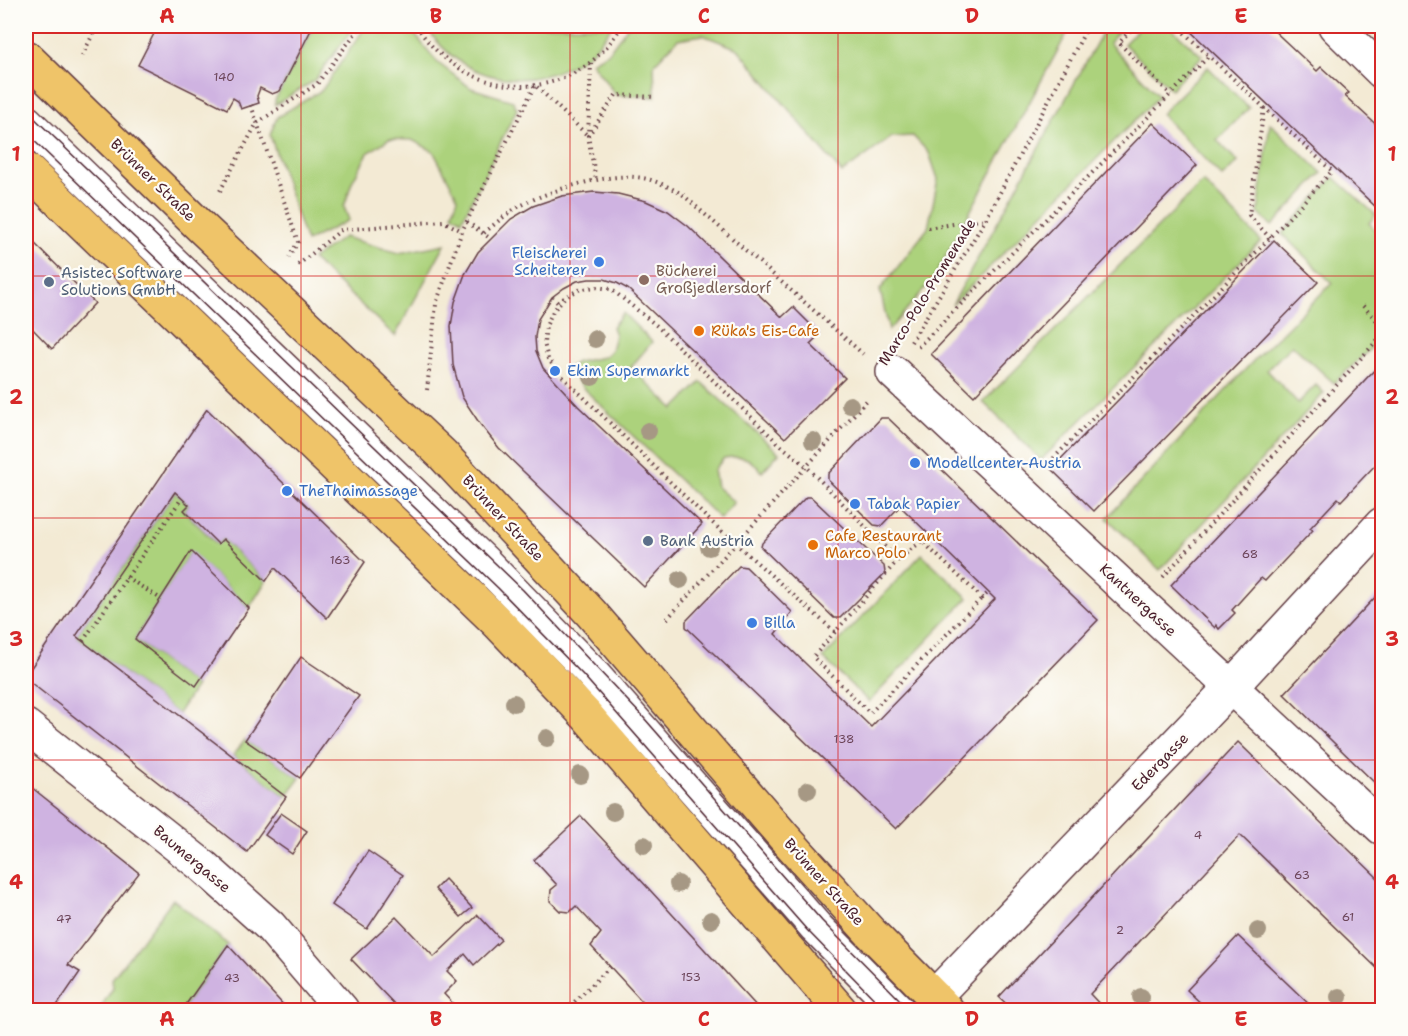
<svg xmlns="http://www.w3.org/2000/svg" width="1408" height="1036" font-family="'Shantell Sans',sans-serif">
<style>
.green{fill:#acd27c;stroke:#7b7854;stroke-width:1.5}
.building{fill:#cfb3e1}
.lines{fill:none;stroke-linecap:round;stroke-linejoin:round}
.minor-casing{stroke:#633d44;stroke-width:36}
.major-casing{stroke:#633d44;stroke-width:36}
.path{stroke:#633d44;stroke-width:4;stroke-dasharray:1.5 4.5;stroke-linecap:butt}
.minor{stroke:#fff;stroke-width:33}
.major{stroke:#efc469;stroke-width:33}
.tram{stroke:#4a1f2b;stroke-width:1.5}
.tree{fill:#a69884}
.grid{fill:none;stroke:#d62828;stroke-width:1.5;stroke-opacity:0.55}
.shop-dot{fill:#3f7fe0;stroke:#fdfcf7;stroke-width:2}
.education-dot{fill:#8d6e63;stroke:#fdfcf7;stroke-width:2}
.service-dot{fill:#5c6f8a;stroke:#fdfcf7;stroke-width:2}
.food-dot{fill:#e8710a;stroke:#fdfcf7;stroke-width:2}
.labels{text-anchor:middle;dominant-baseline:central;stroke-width:4.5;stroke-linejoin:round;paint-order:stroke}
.number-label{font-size:12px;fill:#6b4458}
.street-label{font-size:15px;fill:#4a1f2b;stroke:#fdfcf7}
.shop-label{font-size:15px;fill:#366cbe;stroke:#fdfcf7;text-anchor:start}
.education-label{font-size:15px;fill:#785e54;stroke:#fdfcf7;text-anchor:start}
.service-label{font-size:15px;fill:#4e5e75;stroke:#fdfcf7;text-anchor:start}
.food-label{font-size:15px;fill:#c56008;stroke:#fdfcf7;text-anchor:start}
.neatline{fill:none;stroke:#d62828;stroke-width:2}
.grid-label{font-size:20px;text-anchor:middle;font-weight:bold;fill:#d62828}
</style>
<rect width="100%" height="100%" fill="#fdfcf7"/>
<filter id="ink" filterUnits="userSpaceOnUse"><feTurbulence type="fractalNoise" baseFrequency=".0167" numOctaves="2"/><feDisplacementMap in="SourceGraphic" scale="12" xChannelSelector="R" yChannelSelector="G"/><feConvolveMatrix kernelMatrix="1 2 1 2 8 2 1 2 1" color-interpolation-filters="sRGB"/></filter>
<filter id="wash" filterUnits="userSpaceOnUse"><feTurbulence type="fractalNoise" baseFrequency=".008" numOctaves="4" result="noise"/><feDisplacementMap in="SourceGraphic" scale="24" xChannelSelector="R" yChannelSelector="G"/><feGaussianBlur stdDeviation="1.35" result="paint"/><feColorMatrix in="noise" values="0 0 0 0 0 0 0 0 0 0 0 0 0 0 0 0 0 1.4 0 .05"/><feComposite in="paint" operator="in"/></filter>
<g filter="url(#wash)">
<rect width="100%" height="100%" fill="#f3ead4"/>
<g class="green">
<path d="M315,26H355L314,81L275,105V100Z"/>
<path d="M366,26H408L438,63L471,88L513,101L517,109L462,220L452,214L458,198L433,151L412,140L389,139L368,153L352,182L344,207L349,220L306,242L270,135L277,117L322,90Z"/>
<path d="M426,26H612C605,35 598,47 589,54C534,95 462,85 426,26Z"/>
<path d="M628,26H1071L934,278L889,330L880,290L928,228L938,179L929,153L913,136L892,137L842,173L738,49L703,35L678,39L654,64L655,97L616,95L591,62L608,53Z"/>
<path d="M1106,26H1123L1109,43L1159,96L952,305Z"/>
<path d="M1141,26H1169L1202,56L1171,89L1124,44Z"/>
<path d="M1208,67L1249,108L1217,140L1238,162L1222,177L1161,114Z"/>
<path d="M1270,123L1322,173L1272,226L1258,213Z"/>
<path d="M1334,177L1376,215L1369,223L1382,237V338L1334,383L1292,345L1267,370L1298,403L1316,385L1324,393L1160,570L1107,518L1255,359L1332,283L1282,234Z"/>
<path d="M1203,182L1261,241L1041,460L983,402Z"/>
<path d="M344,237L399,253L445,244L395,336L312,259Z"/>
<path d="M623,313L652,342L631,367L674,409L701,382L779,453L762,472C749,457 744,455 724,458L714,470L717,487L734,502L720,519L584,389L567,368L577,362L604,357L611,350L615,335L612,327Z"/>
<path d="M175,492L189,505L184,511L217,544L223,539L266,581L249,608L191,552L135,639L196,686L178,714L76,636Z"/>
<path d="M922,554L968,598L869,702L823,658Z"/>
<path d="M245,740L300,778L286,797L233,756Z"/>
<path d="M173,899L228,945L182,1010H99L113,988L112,979Z"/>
</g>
<g id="blocks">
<g class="building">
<path d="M158,26H313L280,91L272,94L260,88L257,96L259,103L241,109L238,101L233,98L227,109L138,65Z"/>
<path d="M1185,26H1269L1317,71L1321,67L1349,93L1345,96L1382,130V221L1376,215L1379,210Z"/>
<path d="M1153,123L1197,165L974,396L931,354Z"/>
<path d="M594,192L618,194L646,201L668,211L688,226L782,317L793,307L820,334L810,344L845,378L785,438L628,289L617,283L604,279H589L577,281L564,288L552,297L538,319L535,337L536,351L543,368L578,406L702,524L644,587L499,448L480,424L462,397L453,365L451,326L455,302L465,274L478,252L511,219L533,206L562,196Z"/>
<path d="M26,235L95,303L52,349L26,322Z"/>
<path d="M1274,240L1318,282L1094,511L1051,469Z"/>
<path d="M1382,362V458L1341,501L1338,498L1310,528L1313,530L1265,581L1261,578L1232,610L1235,613L1219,629L1216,625L1215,628L1171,585Z"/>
<path d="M207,409L365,562L327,618L275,568L266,581L223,539L218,544L184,510L189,505L175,492L76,636L286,797L247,852L26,679V675Z"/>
<path d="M881,418H888L1098,620L896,829L686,627V621L739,566L746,567L792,612L775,634L871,727L995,599L900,506L881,526L874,525L828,480V474Z"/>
<path d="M806,497H811L884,566L885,573L840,618H834L761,547L762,543Z"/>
<path d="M191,551L249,608L196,686L135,639Z"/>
<path d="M1382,590V687L1378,692L1382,696V790L1284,694Z"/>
<path d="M301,657L359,696L300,778L245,740Z"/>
<path d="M1238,742L1382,882V973L1240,835L1090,994L1105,1010H1013L999,997Z"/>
<path d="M26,783L139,873L68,965L80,972L54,1010H26Z"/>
<path d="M281,813L307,831L292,854L265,835Z"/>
<path d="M581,816L649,889L760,1010H650L591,946L601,933L576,906L570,912L560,911L550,901L551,890L557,885L534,860Z"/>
<path d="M368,851L403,875L367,929L332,905Z"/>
<path d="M445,879L472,908L461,917L435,889Z"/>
<path d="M478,915L501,940L474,965L465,954L447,971L457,981L444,994L457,1008L455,1010H400L351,959L396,917L434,957Z"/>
<path d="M1238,936L1315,1010H1208L1187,990Z"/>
<path d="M228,945L288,1010H182Z"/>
</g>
</g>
</g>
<g filter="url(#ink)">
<use href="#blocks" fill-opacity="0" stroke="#633d44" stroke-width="1.5"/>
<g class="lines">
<defs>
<g id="minor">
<path d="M1335,26L1382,72"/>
<path d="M26,122L484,562L590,671L816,927L898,1010"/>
<path d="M893,372L1382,828"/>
<path d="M26,726L204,867L270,926L342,1010"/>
<path d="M934,997L1231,687L1382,524"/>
</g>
<g id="major">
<path d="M26,57L201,227L442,454L591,613L784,837L871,933L947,1010"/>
<path d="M26,169L498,623L586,715L840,1010"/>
</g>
</defs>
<use href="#minor" class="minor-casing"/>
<use href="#major" class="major-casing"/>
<g class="path">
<path d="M417,26C453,86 536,107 592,61C605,51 613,39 622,26"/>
<path d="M1134,26L1119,43L1171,95"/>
<path d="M82,56L97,26"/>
<path d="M591,63L588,136L596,180"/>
<path d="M251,105L298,242L289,257"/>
<path d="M1264,108L1249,215L1270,238"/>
<path d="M588,136L616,95L655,97"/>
<path d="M220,191L257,123L317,84L361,26"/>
<path d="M467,222L491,239"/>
<path d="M928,228L986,219"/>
<path d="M484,233C497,222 511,210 526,203C551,190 606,174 634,177C652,178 667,186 682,194L863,354"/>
<path d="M298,265L341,230L443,221L462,231"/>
<path d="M552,297L559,304"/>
<path d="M1363,306L1382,326"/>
<path d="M911,342L986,219L1088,26"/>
<path d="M918,347L1209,56L1177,26"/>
<path d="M427,390L436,304L462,231L535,85L588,136"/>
<path d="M1045,467L1270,238L1332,171L1209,56"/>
<path d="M898,560L835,632L708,519L561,375L548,359L544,343L546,326L553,311L564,298L578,290L595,287L611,289L657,326L779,444L806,466L898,560L922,541L982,598L988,593"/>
<path d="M126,577L161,599"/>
<path d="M1163,577L1382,335"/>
<path d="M667,619L869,398"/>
<path d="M835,632L813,657L870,713L982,598"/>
<path d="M83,641L182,498"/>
<path d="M566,1010L610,967"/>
</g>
<use href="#minor" class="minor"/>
<use href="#major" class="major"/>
<g class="tram">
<path d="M26,110L523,590L644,718L822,921L910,1010"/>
<path d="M26,133L498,588L583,675L807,930L885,1010"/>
</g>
</g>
<g class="tree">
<circle cx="595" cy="339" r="9"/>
<circle cx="592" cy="377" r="9"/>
<circle cx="850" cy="405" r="9"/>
<circle cx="648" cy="431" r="9"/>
<circle cx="813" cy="441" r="9"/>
<circle cx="709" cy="547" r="9"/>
<circle cx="680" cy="580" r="9"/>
<circle cx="514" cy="703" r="9"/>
<circle cx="547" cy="738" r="9"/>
<circle cx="580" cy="775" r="9"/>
<circle cx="808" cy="790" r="9"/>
<circle cx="613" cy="812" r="9"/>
<circle cx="644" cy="845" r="9"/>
<circle cx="678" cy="884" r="9"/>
<circle cx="711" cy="920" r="9"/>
<circle cx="1258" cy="931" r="9"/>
<circle cx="1141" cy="997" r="9"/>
<circle cx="1339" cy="997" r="9"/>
</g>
</g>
<path class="grid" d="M301,26V1010M570,26V1010M838,26V1010M1107,26V1010M26,276H1382M26,518H1382M26,760H1382"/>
<g class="shop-dot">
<circle cx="599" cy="262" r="6"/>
<circle cx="555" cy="371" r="6"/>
<circle cx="915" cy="463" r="6"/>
<circle cx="287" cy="491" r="6"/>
<circle cx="855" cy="504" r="6"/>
<circle cx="752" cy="623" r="6"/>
</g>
<circle class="education-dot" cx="644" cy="280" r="6"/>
<g class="service-dot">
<circle cx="49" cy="282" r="6"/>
<circle cx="648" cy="541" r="6"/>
</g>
<g class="food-dot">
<circle cx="699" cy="331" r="6"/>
<circle cx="813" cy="545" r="6"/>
</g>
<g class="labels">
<g class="number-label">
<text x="224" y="77">140</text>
<text x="1250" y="554">68</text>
<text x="340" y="560">163</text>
<text x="844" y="739">138</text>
<text x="1198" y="835">4</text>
<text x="1302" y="875">63</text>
<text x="1348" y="917">61</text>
<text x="64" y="919">47</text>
<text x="1120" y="930">2</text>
<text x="691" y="977">153</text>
<text x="232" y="978">43</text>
</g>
<g class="street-label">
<text transform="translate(153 180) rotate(44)">Brünner Straße</text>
<text transform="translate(927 292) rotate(-58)">Marco-Polo-Promenade</text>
<text transform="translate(503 518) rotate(47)">Brünner Straße</text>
<text transform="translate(1138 600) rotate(43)">Kantnergasse</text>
<text transform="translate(1160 762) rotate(-46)">Edergasse</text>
<text transform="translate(192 859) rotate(40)">Baumergasse</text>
<text transform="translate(824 882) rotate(48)">Brünner Straße</text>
</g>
<g class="shop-label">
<text x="587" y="253" text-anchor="end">Fleischerei<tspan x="587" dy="17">Scheiterer</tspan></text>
<text x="567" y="371">Ekim Supermarkt</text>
<text x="927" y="463">Modellcenter-Austria</text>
<text x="299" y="491">TheThaimassage</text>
<text x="867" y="504">Tabak Papier</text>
<text x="764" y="623">Billa</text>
</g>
<g class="education-label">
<text x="656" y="271">Bücherei<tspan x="656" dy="17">Großjedlersdorf</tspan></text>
</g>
<g class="service-label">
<text x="61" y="273">Asistec Software<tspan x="61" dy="17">Solutions GmbH</tspan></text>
<text x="660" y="541">Bank Austria</text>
</g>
<g class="food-label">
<text x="711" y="331">Rüka's Eis-Cafe</text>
<text x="825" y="536">Cafe Restaurant<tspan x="825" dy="17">Marco Polo</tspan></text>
</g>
</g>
<rect width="1408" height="1036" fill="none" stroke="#fdfcf7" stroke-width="66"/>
<rect x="33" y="33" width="1342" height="970" class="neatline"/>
<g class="grid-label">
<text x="167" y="23">A</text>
<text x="436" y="23">B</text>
<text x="704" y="23">C</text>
<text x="972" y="23">D</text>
<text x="1241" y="23">E</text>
<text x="16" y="161">1</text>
<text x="1392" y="161">1</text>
<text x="16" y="404">2</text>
<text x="1392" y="404">2</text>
<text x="16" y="646">3</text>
<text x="1392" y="646">3</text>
<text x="16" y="889">4</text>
<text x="1392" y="889">4</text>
<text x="167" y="1026">A</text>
<text x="436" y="1026">B</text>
<text x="704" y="1026">C</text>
<text x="972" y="1026">D</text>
<text x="1241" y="1026">E</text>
</g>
</svg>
